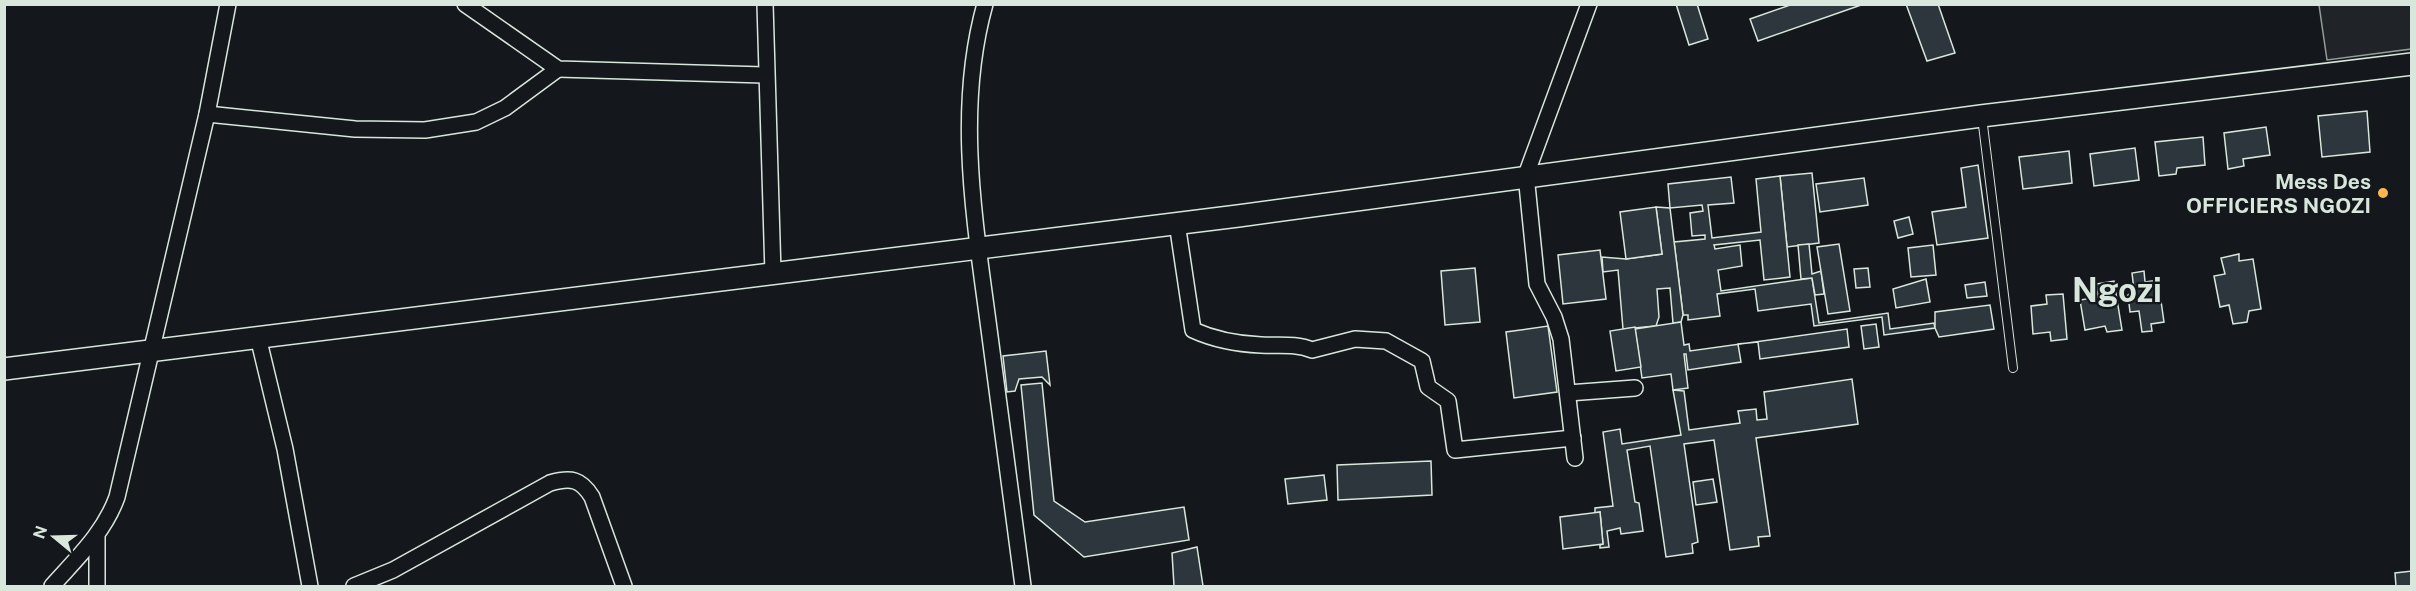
<svg xmlns="http://www.w3.org/2000/svg" width="2416" height="591" font-family="'Public Sans',sans-serif">
<style>
.green{fill:#202428;stroke:#939e99;stroke-width:1.5}
.building{fill:#2c363c;stroke:#d8e6dc;stroke-width:1.5}
.lines{fill:none;stroke-linecap:round;stroke-linejoin:round}
.lane-casing{stroke:#d8e6dc;stroke-width:10}
.street-casing{stroke:#d8e6dc;stroke-width:18}
.secondary-casing{stroke:#d8e6dc;stroke-width:24}
.lane{stroke:#14181c;stroke-width:8}
.street{stroke:#14181c;stroke-width:15}
.secondary{stroke:#14181c;stroke-width:21}
.poi-dot{fill:#ffb74d;stroke:#14181c;stroke-width:2}
.labels{text-anchor:middle;dominant-baseline:central;stroke-width:4.5;stroke-linejoin:round;paint-order:stroke}
.poi-label{font-size:21px;font-weight:bold;fill:#d8e6dc;stroke:#14181c;text-anchor:end}
.town-label{font-size:33px;font-weight:bold;fill:#d8e6dc;stroke:#14181c}
</style>
<rect width="100%" height="100%" fill="#14181c"/>
<path class="green" d="M2319,5H2411V49L2327,60Z"/>
<g class="building">
<path d="M1676,4H1697L1708,39L1689,45Z"/>
<path d="M1793,4H1864L1758,41L1750,19Z"/>
<path d="M1906,4H1938L1955,53L1927,61Z"/>
<path d="M2367,111L2370,152L2322,157L2318,116Z"/>
<path d="M2266,127L2270,155L2243,159L2244,166L2228,169L2224,133Z"/>
<path d="M2203,137L2205,165L2177,168L2176,174L2159,176L2155,142Z"/>
<path d="M2135,148L2139,180L2094,186L2090,154Z"/>
<path d="M2069,151L2072,183L2023,189L2019,157Z"/>
<path d="M1978,165L1988,238L1937,245L1932,212L1966,207L1961,168Z"/>
<path d="M1812,173L1819,243L1787,247L1780,176Z"/>
<path d="M1780,176L1790,277L1764,280L1760,240L1714,245L1715,249L1740,245L1742,266L1718,270L1721,291L1812,278L1819,323L1888,313L1890,329L1934,323L1935,328L1884,335L1882,317L1814,326L1811,304L1758,311L1755,289L1717,294L1720,316L1688,320V315H1683L1674,242L1705,239V235L1692,236L1690,213L1703,211L1702,205L1670,208L1668,184L1731,177L1734,203L1708,205L1712,238L1761,232L1756,179Z"/>
<path d="M1864,178L1868,205L1820,212L1816,184Z"/>
<path d="M1656,207L1670,208L1683,315L1681,322L1673,323L1670,288L1657,289L1659,317L1656,326L1623,329L1618,270L1603,272L1602,257L1626,259L1662,254Z"/>
<path d="M1656,207L1662,254L1626,259L1620,212Z"/>
<path d="M1909,217L1913,234L1898,238L1894,221Z"/>
<path d="M1809,244L1812,274L1821,271L1824,294L1815,295L1812,278L1801,279L1798,245Z"/>
<path d="M1839,244L1850,311L1828,314L1817,247Z"/>
<path d="M1933,245L1936,275L1911,277L1908,248Z"/>
<path d="M1600,250L1606,299L1563,304L1558,255Z"/>
<path d="M2239,254V261L2253,259L2261,309L2249,311L2247,322L2233,324L2229,305L2220,307L2214,276L2225,274L2221,258Z"/>
<path d="M1475,268L1480,322L1445,325L1441,271Z"/>
<path d="M1868,268L1870,287L1856,288L1854,269Z"/>
<path d="M2144,271L2145,282L2158,280L2164,322L2151,324L2152,331L2142,332L2139,311L2130,312L2128,295L2134,290L2132,273Z"/>
<path d="M1926,279L1930,302L1896,308L1893,289Z"/>
<path d="M2114,281L2122,330L2107,332L2105,326L2085,330L2080,300L2098,297L2096,284Z"/>
<path d="M1985,282L1987,296L1967,298L1965,285Z"/>
<path d="M2063,294L2067,339L2051,341L2050,332L2033,334L2031,306L2047,304L2046,295Z"/>
<path d="M1990,305L1994,329L1939,337L1935,328V312Z"/>
<path d="M1681,322L1684,345L1689,344L1690,351L1847,329L1849,347L1760,359L1758,342L1738,344L1741,362L1688,370L1686,354H1684L1688,388L1673,390L1671,374L1642,378L1635,329Z"/>
<path d="M1876,324L1879,347L1864,349L1861,326Z"/>
<path d="M1548,326L1557,392L1514,398L1506,332Z"/>
<path d="M1635,327L1641,367L1616,371L1610,331Z"/>
<path d="M1046,351L1050,385L1042,377L1019,379L1015,391L1007,392L1003,356Z"/>
<path d="M1852,379L1858,424L1756,438L1770,536L1758,537L1759,546L1730,550L1714,440L1684,444L1698,542L1692,544L1693,553L1666,557L1650,446L1627,450L1635,502L1639,503L1643,531L1621,534L1620,528L1607,531L1609,547L1600,548V545L1603,544L1600,512L1595,513V508L1613,506L1603,432L1620,429L1622,444L1681,435L1673,390L1684,391L1689,430L1740,423L1738,411L1756,409L1757,420L1767,419L1764,392Z"/>
<path d="M1042,383L1054,501L1085,522L1184,507L1189,540L1084,557L1034,515L1021,385Z"/>
<path d="M1431,461L1432,495L1338,500L1337,465Z"/>
<path d="M1324,475L1327,500L1288,504L1285,479Z"/>
<path d="M1713,479L1717,502L1696,505L1693,482Z"/>
<path d="M1600,512L1603,544L1563,549L1560,517Z"/>
<path d="M1197,547L1203,586H1174L1172,553Z"/>
<path d="M2412,571V586H2396L2395,573Z"/>
</g>
<g class="lines">
<defs>
<path id="lane" d="M1982,117L2013,368"/>
<g id="street">
<path d="M465,4L558,69L765,75"/>
<path d="M765,4L773,274"/>
<path d="M985,4C955,111 975,222 989,329C1001,415 1012,501 1023,586"/>
<path d="M207,114L355,129L425,130L476,122L505,108L558,69"/>
<path d="M1177,223L1193,330C1215,340 1237,344 1261,345C1278,346 1296,343 1312,350L1355,339L1386,341L1422,361L1428,387L1448,401L1455,450L1573,438"/>
<path d="M258,337L285,449L310,586"/>
<path d="M1568,393L1635,388"/>
<path d="M1575,458L1561,339L1554,317L1537,284L1526,175L1589,4"/>
<path d="M97,537V586"/>
<path d="M52,586C77,558 104,533 117,497L207,114L228,4"/>
<path d="M354,586L393,570L550,483C571,477 581,479 592,497L624,586"/>
</g>
<path id="secondary" d="M4,369L1238,216L1981,116L2412,64"/>
</defs>
<use href="#lane" class="lane-casing"/>
<use href="#street" class="street-casing"/>
<use href="#secondary" class="secondary-casing"/>
<use href="#lane" class="lane"/>
<use href="#street" class="street"/>
<use href="#secondary" class="secondary"/>
</g>
<circle class="poi-dot" cx="2383" cy="193" r="6"/>
<g class="labels">
<g class="poi-label">
<text x="2371" y="181">Mess Des<tspan x="2371" dy="24">OFFICIERS NGOZI</tspan></text>
</g>
<g class="town-label">
<text x="2117" y="290">Ngozi</text>
</g>
</g>
<rect width="2416" height="591" fill="none" stroke="#d8e6dc" stroke-width="12"/>
<g transform="translate(54 537) rotate(289)" stroke="#14181c" stroke-width="4.5" paint-order="stroke">
<path d="M0-4.5L10 22L0 15L-10 22Z" fill="#d8e6dc"/>
<text y="-9" font-size="16" font-weight="bold" text-anchor="middle" fill="#d8e6dc">N</text>
</g>
</svg>
